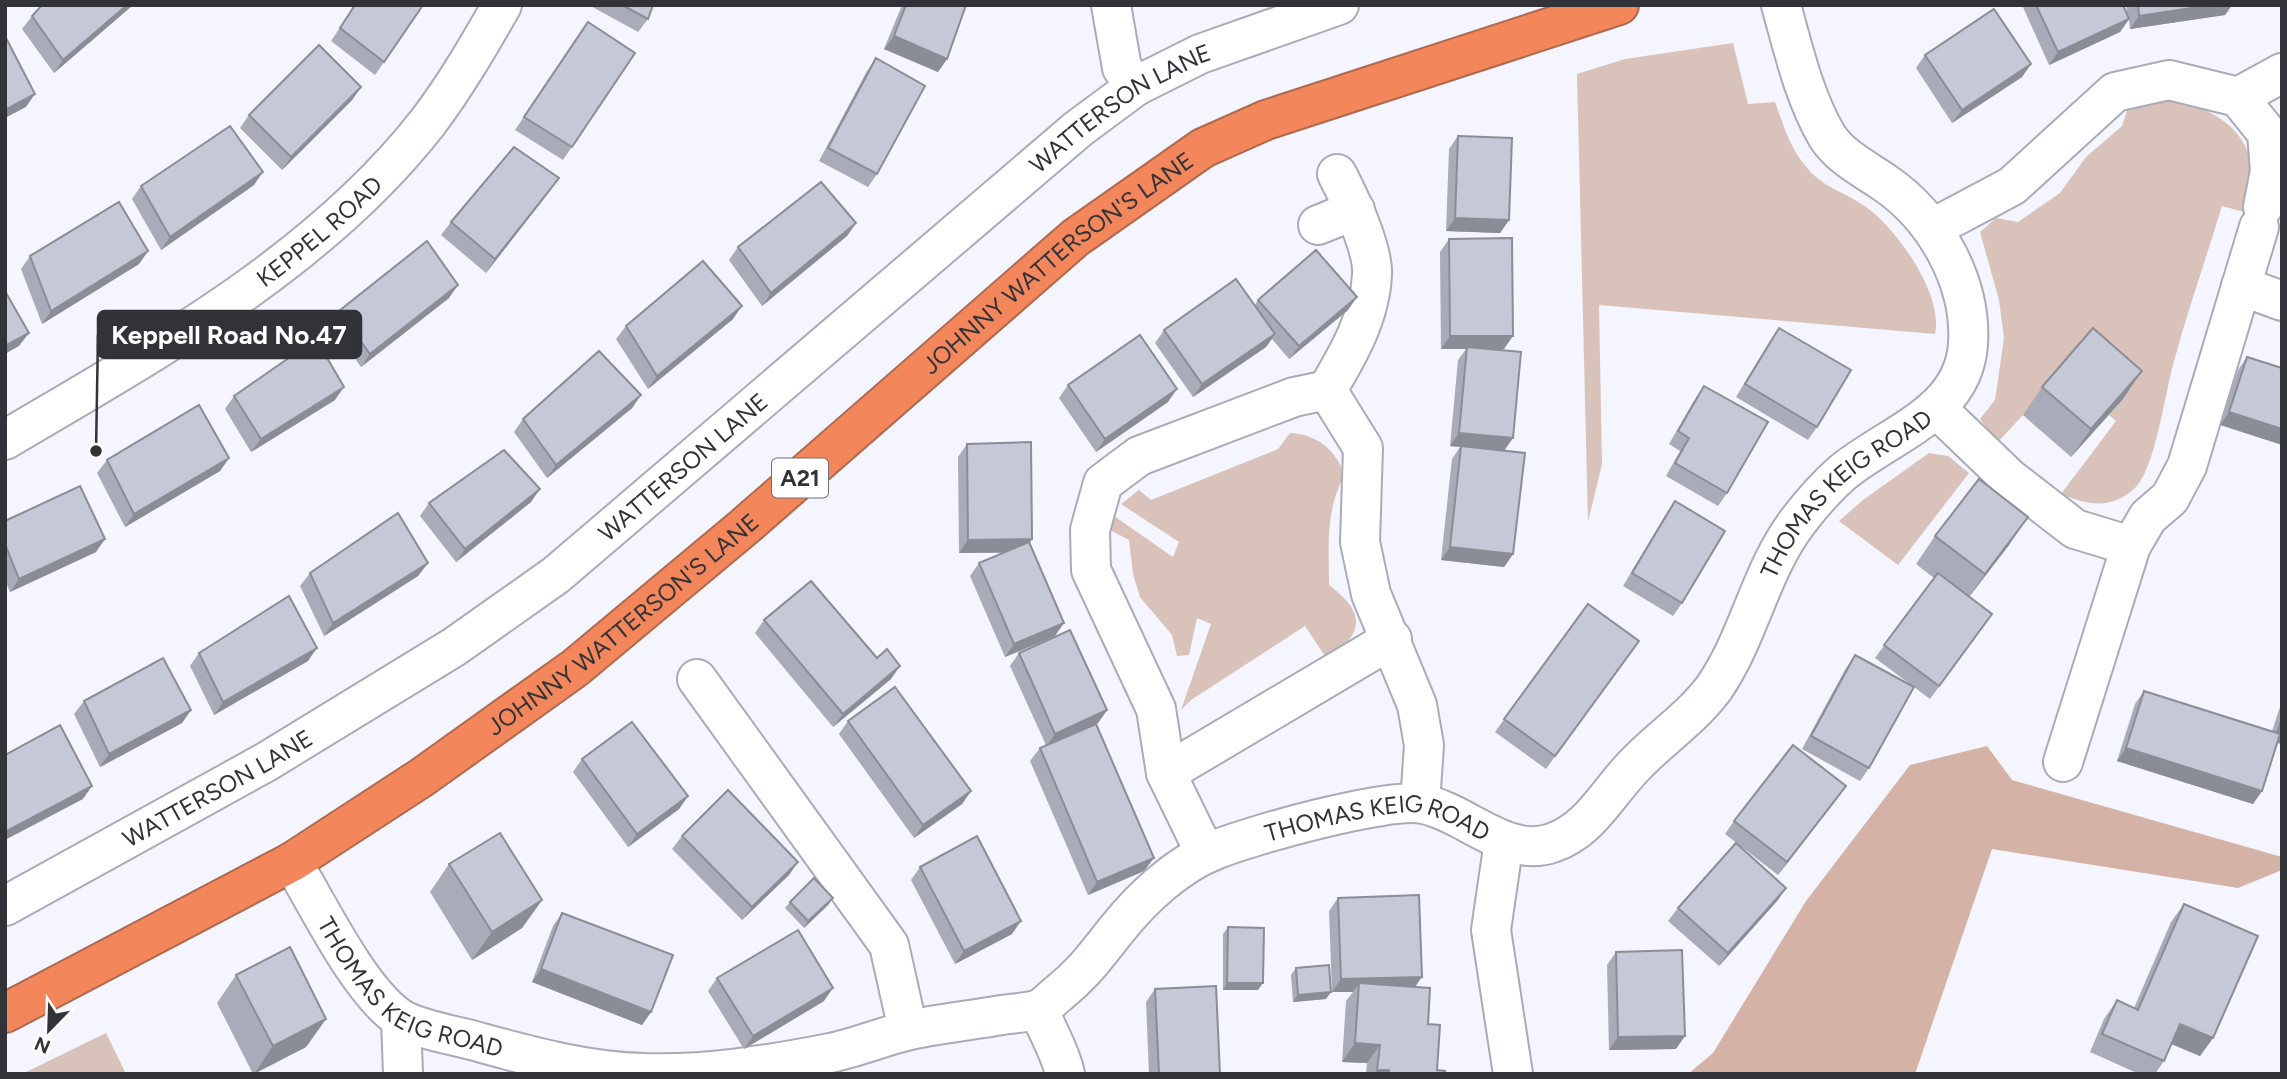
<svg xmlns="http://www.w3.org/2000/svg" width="2287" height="1079" font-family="Figtree,sans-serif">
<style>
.green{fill:#d9c2b9}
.forest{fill:#d4b3a6}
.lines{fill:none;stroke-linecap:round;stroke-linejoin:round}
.street-casing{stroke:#a9abb8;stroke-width:42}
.highway-casing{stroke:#af694e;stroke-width:42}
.street{stroke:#fff;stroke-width:38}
.highway{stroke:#f3865a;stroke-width:38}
.wall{fill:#a9acb8}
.shaded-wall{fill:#8a8c96}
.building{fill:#c5c8d6;stroke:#8a8c96;stroke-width:2}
.labels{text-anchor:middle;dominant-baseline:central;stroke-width:5;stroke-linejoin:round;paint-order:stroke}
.shield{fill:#fff;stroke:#707074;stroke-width:2}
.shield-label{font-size:23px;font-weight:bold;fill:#323338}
.street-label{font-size:24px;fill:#323338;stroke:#fff}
.leader{fill:none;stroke:#323338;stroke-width:2.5}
.callout-dot{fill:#323338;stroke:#fff;stroke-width:2.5}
.callout{fill:#323338;stroke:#323338;stroke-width:2.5}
.callout-label{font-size:26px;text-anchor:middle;font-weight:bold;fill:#fff}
</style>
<rect width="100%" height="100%" fill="#f4f5fe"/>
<g class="green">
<path d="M1733,43L1748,104L1775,102C1784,126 1790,149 1808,169C1824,188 1847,193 1866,207C1897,229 1944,295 1935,334L1599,305L1602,464L1588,522L1577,74L1625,59Z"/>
<path d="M2143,100C2154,100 2166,98 2176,100C2187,101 2198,107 2207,111C2251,133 2260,167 2244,212L2222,206C2206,259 2187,312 2173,365C2165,394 2155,469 2135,488C2112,510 2087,505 2061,494L2116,421L2109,415L2122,400L2023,415L1997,443L1980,419L1995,400L2004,338L1999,300L1980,232L1996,218L2018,222L2060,193L2086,157L2122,126L2128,108Z"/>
<path d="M1290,433C1317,434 1338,451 1344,476C1325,511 1329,547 1329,585C1366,613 1365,633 1327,659L1305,626L1191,700L1181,710L1211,624L1197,618L1189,655L1177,656L1172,635L1140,597L1133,574L1129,540L1110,530L1114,516L1173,557L1179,542L1121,504L1139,490L1151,500L1278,449Z"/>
<path d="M1929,453L1948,456L1969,473L1898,565L1839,521L1863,500Z"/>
<path d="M106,1033L126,1074H22Z"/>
</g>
<path class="forest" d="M1987,746L2012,780L2282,857V870L2238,888L1992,849L1915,1074H1688L1713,1053L1806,901L1910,765Z"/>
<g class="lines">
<defs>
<g id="street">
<path d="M1111,5L1122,68L1136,86"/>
<path d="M2238,97L2267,133L2270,171L2263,207"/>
<path d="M1318,225L1355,210"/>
<path d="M1933,228L2012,186L2115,92L2169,80L2238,97L2282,73"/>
<path d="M2241,286L2282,301"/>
<path d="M1327,390C1348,355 1370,317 1372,275C1374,250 1349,197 1337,174"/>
<path d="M1936,408L2009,478L2075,529L2131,546L2148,517L2170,498L2187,466L2259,227"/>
<path id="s1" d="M5,440C155,351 319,262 428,122C456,85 479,45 502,5"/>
<path d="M697,679L889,945L908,1030"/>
<path d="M2063,762L2131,546"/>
<path d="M1166,773L1392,639"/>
<path d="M1504,841L1491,930L1513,1074"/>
<path d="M1205,853L1166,773L1156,709L1091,570L1090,530L1103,483L1139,456L1294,397L1327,390L1363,448L1360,542L1371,594L1417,705L1424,745L1420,803"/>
<path id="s2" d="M292,862C319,906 357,987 398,1017C416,1030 460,1036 482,1043C533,1057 589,1072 643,1073C705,1075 769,1065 830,1053C859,1047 886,1035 915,1029C944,1023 973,1020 1002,1015C1013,1013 1029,1013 1039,1009C1047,1005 1052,998 1059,993C1086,971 1096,955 1118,928C1142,898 1178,864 1215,850C1252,835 1387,797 1423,804C1465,812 1507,859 1552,843C1589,831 1607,794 1633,767C1659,739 1691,719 1714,688C1750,636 1760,570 1799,520C1812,503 1826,487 1842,473C1887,435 1964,414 1968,344C1972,282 1935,217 1885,183C1865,169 1840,157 1827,136C1804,97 1793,48 1781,5"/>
<path id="s3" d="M5,906L266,762L454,647L556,575L1078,129L1136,86L1200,54L1339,5"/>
<path d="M1039,1009C1047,1032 1060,1050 1065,1074"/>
<path d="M401,1019L403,1074"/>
</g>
<g id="highway">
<path id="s4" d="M5,1013L292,862L421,778L575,668L744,527L1075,238L1203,148L1266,120L1619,5"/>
</g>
</defs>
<use href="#street" class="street-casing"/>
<use href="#highway" class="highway-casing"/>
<use href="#street" class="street"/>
<use href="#highway" class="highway"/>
</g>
<g class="wall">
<path d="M133,5L54,73L22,29L32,16Z"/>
<path d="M355,5H423L375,75L331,41Z"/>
<path d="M589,5H653L648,19L638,32Z"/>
<path d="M902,5H966L947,59L938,72L884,49Z"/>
<path d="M2022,5H2123L2128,18L2126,5H2232L2225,15L2130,29L2129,19L2120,32L2049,65Z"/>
<path d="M588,22L635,53L563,160L515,130Z"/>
<path d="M1925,55L2031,64L2022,77L1952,123L1916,68Z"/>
<path d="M876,58L877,174L868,187L819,161L867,71Z"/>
<path d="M361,87L352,100L282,170L240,128L249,115Z"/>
<path d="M1458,136L1509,220L1500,233L1446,231L1449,149Z"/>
<path d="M559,178L486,273L441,235L451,222Z"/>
<path d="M254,185L161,250L132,199L141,186Z"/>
<path d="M856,223L847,236L762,306L729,260L738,247Z"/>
<path d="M1449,239L1504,349H1489L1505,450L1513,554L1504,567L1441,560L1452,459L1460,447L1450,446L1458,360L1466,349H1441L1440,252Z"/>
<path d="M148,251L139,264L42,324L21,269L30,256Z"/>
<path d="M449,298L361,367L330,324L339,311Z"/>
<path d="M1258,300L1348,310L1289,359L1272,339L1266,347L1193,397L1155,343L1164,330L1255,305Z"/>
<path d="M733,319L648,389L616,339L626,326Z"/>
<path d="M1779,328L1817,427L1808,440L1736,397L1770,341Z"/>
<path d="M2247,357L2282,368L2220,425L2238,370Z"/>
<path d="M1068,385L1168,402L1096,452L1059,398Z"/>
<path d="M1704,386L1727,493L1718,506L1666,476L1680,451L1669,444L1695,399Z"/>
<path d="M2042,387L2123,399L2071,457L2023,415Z"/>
<path d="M641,395L632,408L547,478L514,432L523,419Z"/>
<path d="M234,396L335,400L251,452L225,409Z"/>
<path d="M967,444L1032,539L1030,543L1055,636L1005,657L970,576L979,563L1004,553H959L958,457Z"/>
<path d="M229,458L220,471L125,527L97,473L107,460Z"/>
<path d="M1675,501L1682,603L1673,616L1623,586L1666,514Z"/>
<path d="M531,502L456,562L420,516L429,503Z"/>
<path d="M5,521L96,552L10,592L5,580Z"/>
<path d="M1935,536L2009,545L1969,597L1992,614L1930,699L1875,658L1934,578L1916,564Z"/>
<path d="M428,563L418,576L324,636L300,586L310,573Z"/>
<path d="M1588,604L1639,641L1546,769L1495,732Z"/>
<path d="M764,620L877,658L891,679L833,727L755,633Z"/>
<path d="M199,653L308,661L214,715L190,666Z"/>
<path d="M1019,653L1107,710L1098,723L1094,725L1144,871L1088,895L1030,761L1040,748L1046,745L1010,666Z"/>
<path d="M1855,655L1869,768L1860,781L1802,749L1846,668Z"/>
<path d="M2144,691L2272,731L2282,701V744L2277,743L2262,791L2253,804L2117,761L2135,704Z"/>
<path d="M84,701L191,710L182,723L100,767L74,714Z"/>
<path d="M848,721L971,791L962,804L914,838L839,734Z"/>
<path d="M582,759L688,796L679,809L628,847L573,772Z"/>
<path d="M1846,786L1778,875L1725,834L1734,821Z"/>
<path d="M682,836L789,875L742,920L672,849Z"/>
<path d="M449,864L542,900L522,928L472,960L430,892Z"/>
<path d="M920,867L1012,934L955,964L911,880Z"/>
<path d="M1786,888L1777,901L1719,966L1668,921L1678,908Z"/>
<path d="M833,898L828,905L804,928L785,908L790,902Z"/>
<path d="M1338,898L1415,987L1428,1024L1437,1070L1445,1074H1366L1367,1063L1342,1062L1346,1001L1353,992H1332L1329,911Z"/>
<path d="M2184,904L2213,1038L2200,1056L2171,1044L2164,1061L2155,1074H2139L2090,1052L2104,1019L2117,1000L2134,1008L2171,922Z"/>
<path d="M562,913L651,1012L642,1025L532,982L553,926Z"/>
<path d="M1228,927L1258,990H1223V934Z"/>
<path d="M1616,952L1676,1049L1609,1050L1607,965Z"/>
<path d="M1296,968L1326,999L1293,1002L1291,975Z"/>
<path d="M236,975L326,1019L306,1047L253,1074L217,1003Z"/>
<path d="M717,978L824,1001L744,1049L708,991Z"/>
<path d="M1155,989L1220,1074H1149L1146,1002Z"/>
</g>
<g class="shaded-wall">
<path d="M127,5H133L54,73L63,60Z"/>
<path d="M2211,5H2232L2225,15L2130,29L2139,16Z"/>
<path d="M2129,19L2120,32L2049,65L2058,52Z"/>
<path d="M894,36L947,59L938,72L884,49Z"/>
<path d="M2031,64L2022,77L1952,123L1962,110Z"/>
<path d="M361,87L352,100L282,170L291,157Z"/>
<path d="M35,94L26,107L5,118V110Z"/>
<path d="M263,172L254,185L161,250L170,237Z"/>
<path d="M559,178L550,191L486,273L495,259Z"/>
<path d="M1455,218L1509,220L1500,233L1446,231Z"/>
<path d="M856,223L847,236L762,306L771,293Z"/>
<path d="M148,251L139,264L42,324L51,311Z"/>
<path d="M458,285L449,298L361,367L370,354Z"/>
<path d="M1357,297L1348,310L1289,359L1299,346Z"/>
<path d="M742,306L733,319L648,389L657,376Z"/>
<path d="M29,333L19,346L5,354V346Z"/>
<path d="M1275,334L1266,347L1193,397L1202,384Z"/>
<path d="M1450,336H1513L1504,349H1467V347L1466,349H1441Z"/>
<path d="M2142,371L2123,399L2071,457L2091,429Z"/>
<path d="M344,387L335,400L251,452L261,439Z"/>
<path d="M1177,389L1168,402L1096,452L1105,439Z"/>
<path d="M641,395L632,408L547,478L556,465Z"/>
<path d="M2229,412L2282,429V445L2220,425Z"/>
<path d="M1459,433L1513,438L1504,451L1450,446Z"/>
<path d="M229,458L220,471L125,527L134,514Z"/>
<path d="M540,489L531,502L456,562L465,549Z"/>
<path d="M2028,517L2009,545L1965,602L1985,574Z"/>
<path d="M105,539L96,552L10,592L19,579Z"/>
<path d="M1032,539L1023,552L959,553L968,540Z"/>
<path d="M1450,547L1513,554L1504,567L1441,560Z"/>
<path d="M428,563L418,576L324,636L333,623Z"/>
<path d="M1064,623L1055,636L1005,657L1014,644Z"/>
<path d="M317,648L308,661L214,715L223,702Z"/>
<path d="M900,666L891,679L833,727L843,714Z"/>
<path d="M191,710L182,723L100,767L109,754Z"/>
<path d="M1107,710L1098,723L1046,747L1055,734Z"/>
<path d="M2279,727L2282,728V744L2270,740Z"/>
<path d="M2126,748L2262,791L2253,804L2117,761Z"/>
<path d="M92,786L83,799L5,840V832Z"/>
<path d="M1846,786L1837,799L1778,875L1787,862Z"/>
<path d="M971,791L962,804L914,838L923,825Z"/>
<path d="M688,796L679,809L628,847L637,834Z"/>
<path d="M1154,858L1144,871L1088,895L1097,882Z"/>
<path d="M798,862L789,875L742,920L752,907Z"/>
<path d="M1786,888L1777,901L1719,966L1728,953Z"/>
<path d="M833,898L828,905L804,928L808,921Z"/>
<path d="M542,900L522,928L472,960L492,932Z"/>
<path d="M1021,921L1012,934L955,964L964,951Z"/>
<path d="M541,969L651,1012L642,1025L532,982Z"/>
<path d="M1422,977L1413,990L1359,983L1353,992H1332L1341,979Z"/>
<path d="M1227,983H1263L1258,990H1223Z"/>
<path d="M833,988L824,1001L744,1049L753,1036Z"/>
<path d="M1331,992L1326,999L1293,1002L1298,995Z"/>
<path d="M326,1019L306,1047L254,1074L273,1046Z"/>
<path d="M2180,1024L2213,1038L2200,1056L2167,1042Z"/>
<path d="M1685,1036L1676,1049L1609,1050L1618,1037Z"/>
<path d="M1355,1043L1380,1045L1367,1063L1342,1062Z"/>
<path d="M1377,1070H1389L1386,1074H1374Z"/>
</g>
<g class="building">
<path d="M42,5H127L63,60L32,16Z"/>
<path d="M355,5H423L384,62L340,28Z"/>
<path d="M622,5H653L648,19Z"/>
<path d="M906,5H966L947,59L894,36Z"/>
<path d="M2036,5H2123L2129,19L2058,52Z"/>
<path d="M2138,5H2211L2139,16Z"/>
<path d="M1994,9L2031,64L1962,110L1925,55Z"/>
<path d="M588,22L635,53L572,147L524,117Z"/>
<path d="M6,38L35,94L5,110V39Z"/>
<path d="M319,45L361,87L291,157L249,115Z"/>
<path d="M876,58L925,86L877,174L828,148Z"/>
<path d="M230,126L263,172L170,237L141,186Z"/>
<path d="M1458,136L1512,138L1509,220L1455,218Z"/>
<path d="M514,147L559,178L495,259L451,222Z"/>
<path d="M821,182L856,223L771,293L738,247Z"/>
<path d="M119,202L148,251L51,311L30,256Z"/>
<path d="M1512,238L1513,336H1450L1449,239Z"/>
<path d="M427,241L458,285L370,354L339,311Z"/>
<path d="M1316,250L1357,297L1299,346L1258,300Z"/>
<path d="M703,261L742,306L657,376L626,326Z"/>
<path d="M1236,279L1275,334L1202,384L1164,330Z"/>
<path d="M5,291L29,333L5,346Z"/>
<path d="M1779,328L1851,370L1817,427L1745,384Z"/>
<path d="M2093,328L2142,371L2091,429L2042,387Z"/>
<path d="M1140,335L1177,389L1105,439L1068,385Z"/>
<path d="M316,339L344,387L261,439L234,396Z"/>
<path d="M1467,347L1521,352L1513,438L1459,433Z"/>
<path d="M599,351L641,395L556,465L523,419Z"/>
<path d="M2247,357L2282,368V429L2229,412Z"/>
<path d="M1704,386L1768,422L1727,493L1675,463L1689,438L1678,431Z"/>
<path d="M199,405L229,458L134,514L107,460Z"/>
<path d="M1031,442L1032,539L968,540L967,444Z"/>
<path d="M1461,446L1525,453L1513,554L1450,547Z"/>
<path d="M504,450L540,489L465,549L429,503Z"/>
<path d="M1979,479L2028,517L1985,574L1935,536Z"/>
<path d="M80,486L105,539L19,579L5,544V521Z"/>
<path d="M1675,501L1725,531L1682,603L1632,573Z"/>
<path d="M398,513L428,563L333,623L310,573Z"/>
<path d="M1029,542L1064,623L1014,644L979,563Z"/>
<path d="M1938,573L1992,614L1939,686L1884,645Z"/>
<path d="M811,581L877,658L887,649L900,666L843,714L764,620Z"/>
<path d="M289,596L317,648L223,702L199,653Z"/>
<path d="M1588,604L1639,641L1555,756L1504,719Z"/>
<path d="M1070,630L1107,710L1055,734L1019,653Z"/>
<path d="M1855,655L1914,687L1869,768L1811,736Z"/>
<path d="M163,658L191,710L109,754L84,701Z"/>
<path d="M895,687L971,791L923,825L848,721Z"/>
<path d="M2144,691L2280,734L2262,791L2126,748Z"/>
<path d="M2282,718V728L2279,727Z"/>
<path d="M632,722L688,796L637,834L582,759Z"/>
<path d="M1096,724L1154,858L1097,882L1040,748Z"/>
<path d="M60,725L92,786L5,832V755Z"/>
<path d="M1793,745L1846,786L1787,862L1734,821Z"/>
<path d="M728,790L798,862L752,907L682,836Z"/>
<path d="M500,833L542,900L492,932L449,864Z"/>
<path d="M977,836L1021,921L964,951L920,867Z"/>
<path d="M1736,843L1786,888L1728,953L1678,908Z"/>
<path d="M814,878L833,898L808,921L790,902Z"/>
<path d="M1419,895L1422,977L1341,979L1338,898Z"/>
<path d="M2184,904L2258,936L2213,1038L2180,1024L2164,1061L2102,1034L2117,1000L2138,1010Z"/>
<path d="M562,913L673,955L651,1012L541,969Z"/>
<path d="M1228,927L1264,928L1263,983H1227Z"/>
<path d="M798,930L833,988L753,1036L717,978Z"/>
<path d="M290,947L326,1019L273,1046L236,975Z"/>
<path d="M1682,950L1685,1036L1618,1037L1616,952Z"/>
<path d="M1329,965L1331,992L1298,995L1296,968Z"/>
<path d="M1359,983L1430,988L1428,1024L1440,1025L1437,1070L1445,1071V1074H1389V1070H1377L1380,1045L1355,1043Z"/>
<path d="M1216,986L1220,1074H1159L1155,989Z"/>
</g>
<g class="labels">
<rect class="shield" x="772" y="458.5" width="56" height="39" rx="5"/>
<g class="shield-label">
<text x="800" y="478">A21</text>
</g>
<g class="street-label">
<text stroke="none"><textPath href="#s3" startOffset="1377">WATTERSON LANE</textPath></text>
<text stroke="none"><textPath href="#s1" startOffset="378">KEPPEL ROAD</textPath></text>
<text stroke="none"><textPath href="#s4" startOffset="1298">JOHNNY WATTERSON'S LANE</textPath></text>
<text stroke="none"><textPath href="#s3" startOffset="810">WATTERSON LANE</textPath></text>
<text stroke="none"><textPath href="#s2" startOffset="1902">THOMAS KEIG ROAD</textPath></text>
<text stroke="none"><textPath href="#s4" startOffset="732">JOHNNY WATTERSON'S LANE</textPath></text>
<text stroke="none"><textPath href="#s3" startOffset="243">WATTERSON LANE</textPath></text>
<text stroke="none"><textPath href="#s2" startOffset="1253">THOMAS KEIG ROAD</textPath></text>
<text stroke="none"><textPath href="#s2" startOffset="182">THOMAS KEIG ROAD</textPath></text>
</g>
</g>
<path class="leader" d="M96 451L98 335"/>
<circle class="callout-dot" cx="96" cy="451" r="7"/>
<rect class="callout" x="98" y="311" width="263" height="47" rx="7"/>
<g class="callout-label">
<text x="229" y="344">Keppell Road No.47</text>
</g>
<rect width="2287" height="1079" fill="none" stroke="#323338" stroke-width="14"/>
<g transform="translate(49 1030) rotate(203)" stroke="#ffffff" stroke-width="5" paint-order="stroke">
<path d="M0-5L12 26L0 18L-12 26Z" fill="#323338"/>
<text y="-10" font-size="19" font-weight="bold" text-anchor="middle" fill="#323338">N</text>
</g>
</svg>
